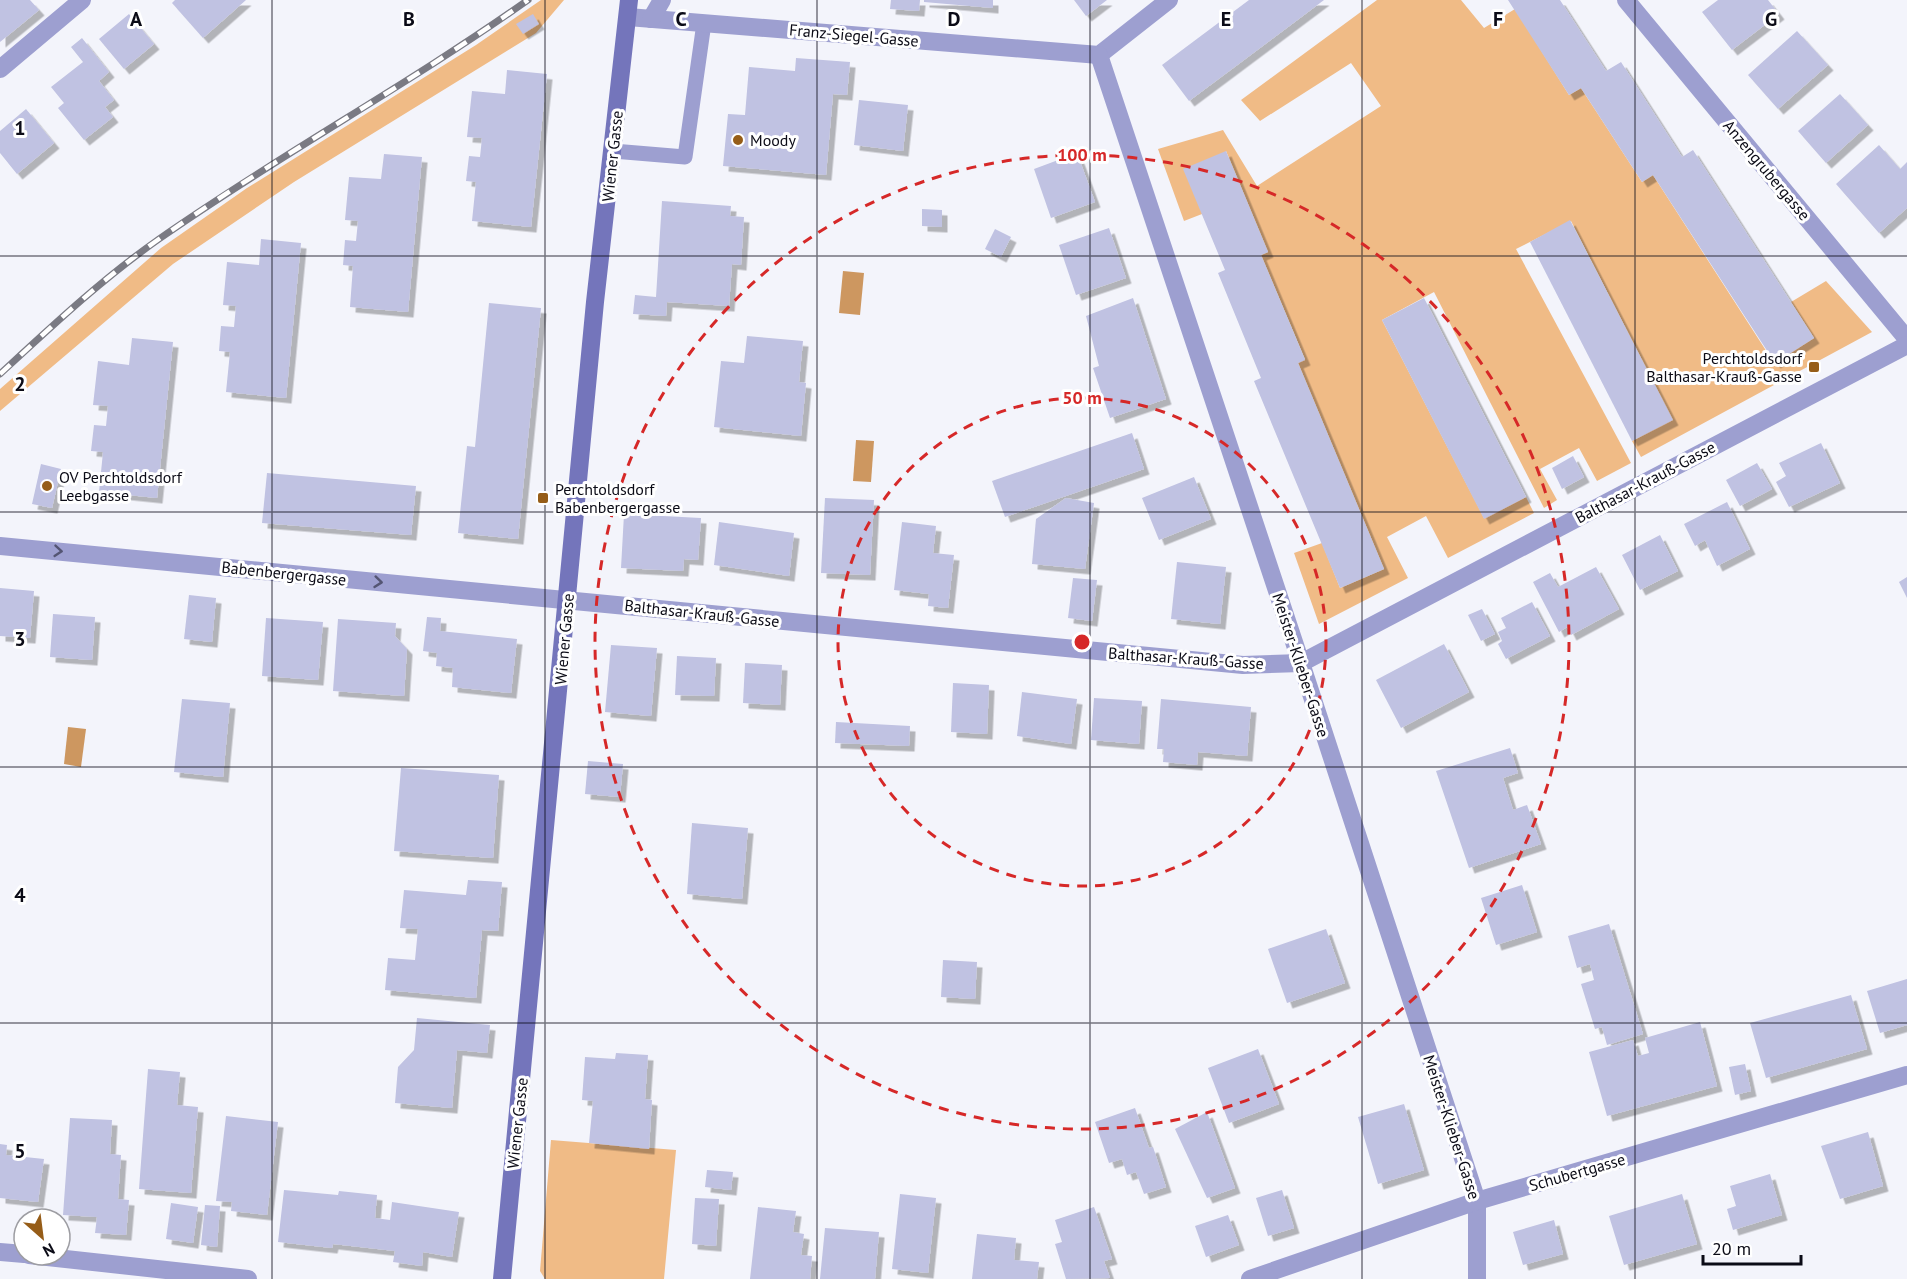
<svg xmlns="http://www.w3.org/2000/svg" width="1907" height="1279" font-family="'PT Sans',sans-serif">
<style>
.green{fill:#f0bb86}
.water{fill:#cd9760}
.building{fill:#c0c2e2;filter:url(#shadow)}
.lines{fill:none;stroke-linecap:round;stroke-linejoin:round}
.service{stroke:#9d9fd0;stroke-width:15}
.minor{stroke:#9d9fd0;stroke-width:18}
.secondary{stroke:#7475bb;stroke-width:18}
.rail-casing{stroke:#7a7a83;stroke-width:7}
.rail{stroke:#fff;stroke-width:4.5;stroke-dasharray:14;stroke-linecap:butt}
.oneway{stroke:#545573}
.grid{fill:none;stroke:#0b0b16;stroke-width:1.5;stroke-opacity:0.55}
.ring{fill:none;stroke:#d62828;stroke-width:3;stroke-dasharray:10 8}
.poi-dot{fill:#965d18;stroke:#fff;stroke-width:2}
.labels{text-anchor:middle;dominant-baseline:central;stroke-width:6;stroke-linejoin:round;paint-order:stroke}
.street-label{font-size:16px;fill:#0b0b16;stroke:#fff}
.poi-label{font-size:16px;fill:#0b0b16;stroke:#fff;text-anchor:start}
.grid-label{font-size:20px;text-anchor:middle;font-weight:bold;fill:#0b0b16;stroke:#fff;stroke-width:6;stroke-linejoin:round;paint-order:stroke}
.centre{fill:#d62828;stroke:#fff;stroke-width:3}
.ring-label{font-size:18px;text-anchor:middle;font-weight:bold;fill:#d62828;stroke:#fff;stroke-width:6;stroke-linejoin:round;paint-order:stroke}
</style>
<defs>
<filter id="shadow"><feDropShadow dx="5.5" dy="5.5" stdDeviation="0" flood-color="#0004"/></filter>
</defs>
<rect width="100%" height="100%" fill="#f3f4fb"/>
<g class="green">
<path d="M541,0H564L536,33L294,182L173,264L0,411V389L161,248L247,188L476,45Z"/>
<path d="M1377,0H1461L1484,28L1515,9L1569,95L1581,88L1642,182L1653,175L1774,363L1814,338L1791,302L1826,281L1872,332L1641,457L1632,441L1672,419L1571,221L1516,249L1631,463L1597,481L1579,448L1540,469L1557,500L1544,508L1434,292L1382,320L1484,518L1526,497L1534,513L1448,558L1426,516L1387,537L1408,578L1319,624L1294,553L1322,543L1340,588L1384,569L1298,363L1305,359L1261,255L1268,252L1226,151L1202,214L1184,221L1158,149L1223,130L1257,186L1381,106L1351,63L1260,121L1241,100Z"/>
<path d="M551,1140L676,1150L664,1279H545L540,1271Z"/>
</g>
<g class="water">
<path d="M843,271L864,273L860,315L839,313Z"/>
<path d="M856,440L874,441L871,482L853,481Z"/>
<path d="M68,727L86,729L81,767L64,764Z"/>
</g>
<g class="building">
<path d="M0,0H30L39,10L0,42Z"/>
<path d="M175,0H246L203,38L172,3Z"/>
<path d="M891,0H920L919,11L890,9Z"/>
<path d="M924,0H993V8L924,2Z"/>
<path d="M1074,0H1107L1086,16Z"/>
<path d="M1249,0H1324L1189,101L1162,65Z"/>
<path d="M1508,0H1560L1606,71L1621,62L1682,157L1693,150L1814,338L1775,363L1653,175L1642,182L1581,88L1569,95Z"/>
<path d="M1718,0H1768L1779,14L1732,50L1702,12Z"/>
<path d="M129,14L154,44L124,69L99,39Z"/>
<path d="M533,14L539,24L523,34L516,24Z"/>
<path d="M1797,31L1828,65L1778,109L1748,75Z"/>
<path d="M82,38L109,72L99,81L114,100L105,107L113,117L84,140L58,108L64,103L51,87L83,62L71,47Z"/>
<path d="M796,58L850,62L847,95L833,94L826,175L723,166L728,114L745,115L749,67L795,71Z"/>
<path d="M507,70L547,74L531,227L472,221L476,182L466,181L469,156L480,157L482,138L467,137L472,91L505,94Z"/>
<path d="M1840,94L1868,125L1826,163L1798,131Z"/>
<path d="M859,100L908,105L903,151L854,145Z"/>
<path d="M26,109L54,143L17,174L0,153V131Z"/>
<path d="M1879,145L1900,169L1907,162V208L1879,233L1836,184Z"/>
<path d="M1226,151L1268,252L1261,255L1305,360L1298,363L1384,569L1340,588L1254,381L1261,378L1218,273L1225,270L1183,169Z"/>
<path d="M1077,153L1095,202L1051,218L1034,169Z"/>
<path d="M384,154L422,157L408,312L350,307L353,266L343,265L345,240L356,241L358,221L345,220L349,177L381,179Z"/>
<path d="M662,201L731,206L730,216L744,217L741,265L732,264L729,306L667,302L666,316L633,314L635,295L656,297Z"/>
<path d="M922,209L942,210V227L922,226Z"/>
<path d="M1570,220L1673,420L1632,441L1530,242Z"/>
<path d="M1109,228L1126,278L1076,295L1059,245Z"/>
<path d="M995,229L1011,237L1001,257L985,249Z"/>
<path d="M261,239L301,243L286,398L226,392L230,352L219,351L221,326L234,327L236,306L223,305L227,262L259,265Z"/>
<path d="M1133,298L1166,399L1110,418L1093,368L1099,366L1086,316Z"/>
<path d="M1424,298L1526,497L1484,519L1382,320Z"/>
<path d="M489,303L541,308L518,539L458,533L467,446L475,447Z"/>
<path d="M747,336L803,341L799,382L806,383L801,436L714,427L721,361L744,363Z"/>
<path d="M132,338L173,342L157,498L99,492L103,452L91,451L94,425L106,426L108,406L93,405L98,361L129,365Z"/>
<path d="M1132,433L1144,469L1005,517L992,481Z"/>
<path d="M1821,443L1840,483L1789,507L1776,482L1786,476L1779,463Z"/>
<path d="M1573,456L1584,477L1562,489L1552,468Z"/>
<path d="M1757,463L1772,489L1740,506L1726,480Z"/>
<path d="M41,464L61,469L52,508L32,504Z"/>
<path d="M267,473L416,486L411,535L262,523Z"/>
<path d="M1194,477L1211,519L1159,540L1142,498Z"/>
<path d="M825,498L874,500L870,575L821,573Z"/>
<path d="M1066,498L1094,503L1085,569L1032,564L1036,519Z"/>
<path d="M1727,502L1750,549L1717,566L1705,540L1695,546L1684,524Z"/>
<path d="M624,514L701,518L698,560L684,559L683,571L621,568Z"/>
<path d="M719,522L794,533L789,576L714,565Z"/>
<path d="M902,522L936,526L933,553L954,555L948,608L928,606L929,594L894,590Z"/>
<path d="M1660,535L1678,571L1640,590L1622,555Z"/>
<path d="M1177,562L1226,567L1220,624L1171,619Z"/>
<path d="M1596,567L1619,609L1571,635L1567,627L1559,632L1533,582L1550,573L1558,587Z"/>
<path d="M1907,577V598L1899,582Z"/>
<path d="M1073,578L1097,580L1092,621L1068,618Z"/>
<path d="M0,588L34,591L30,638L0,636Z"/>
<path d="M189,595L216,598L212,642L184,639Z"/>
<path d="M1532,602L1550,636L1506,659L1498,644L1502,641L1498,632L1506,628L1501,618Z"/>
<path d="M1482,609L1495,634L1481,641L1468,615Z"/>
<path d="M53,614L95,617L92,660L50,657Z"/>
<path d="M427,617L441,618L440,631L517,639L511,693L452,687L453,668L436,666L437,653L423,651Z"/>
<path d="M266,618L323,622L318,680L262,676Z"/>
<path d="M338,619L396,623L395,636L407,649L404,696L333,691Z"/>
<path d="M1444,644L1469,692L1401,728L1376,680Z"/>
<path d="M611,645L657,648L651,716L605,712Z"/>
<path d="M677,656L716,658L714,696L675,695Z"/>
<path d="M745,663L782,665L780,705L743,703Z"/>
<path d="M953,683L989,685L987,734L951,732Z"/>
<path d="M1022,692L1077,699L1071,744L1017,736Z"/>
<path d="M1094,698L1142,701L1139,744L1091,740Z"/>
<path d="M182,699L230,703L223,777L174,772Z"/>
<path d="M1161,699L1251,707L1247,756L1198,752L1197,765L1163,762L1164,749H1157Z"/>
<path d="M836,722L910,726L909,746L835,743Z"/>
<path d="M1510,748L1518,773L1503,778L1513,810L1527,805L1541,844L1469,868L1436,771Z"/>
<path d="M588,761L623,764L620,797L585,794Z"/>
<path d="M401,768L499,775L493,858L394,851Z"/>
<path d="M692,823L748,828L742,899L687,894Z"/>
<path d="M468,880L502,882L498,931L482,930L476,998L385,990L388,958L415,960L418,929L400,928L404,890L466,895Z"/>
<path d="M1522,885L1537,932L1496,945L1481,898Z"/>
<path d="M1609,924L1643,1034L1607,1045L1602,1027L1595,1029L1581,984L1594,980L1590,964L1577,968L1568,936Z"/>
<path d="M1326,929L1345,983L1287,1003L1268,949Z"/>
<path d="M943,960L977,962L975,999L941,997Z"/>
<path d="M1907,979V1025L1880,1033L1867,991Z"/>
<path d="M1851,995L1867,1049L1766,1078L1750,1023Z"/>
<path d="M417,1018L490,1025L487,1053L457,1050L452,1108L395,1103L398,1067L414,1050Z"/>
<path d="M1700,1022L1717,1086L1607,1116L1589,1052L1633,1040L1638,1056L1649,1053L1645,1038Z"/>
<path d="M1258,1049L1279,1104L1229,1123L1208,1068Z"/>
<path d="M616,1053L648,1055L645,1099L652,1100L649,1149L589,1143L593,1101L582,1100L585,1057L615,1059Z"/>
<path d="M1745,1064L1751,1091L1735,1095L1729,1067Z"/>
<path d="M148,1069L180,1072L177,1105L198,1107L191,1193L139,1189Z"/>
<path d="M1404,1104L1424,1170L1378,1184L1358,1117Z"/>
<path d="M1135,1108L1149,1148L1153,1147L1166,1187L1144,1194L1136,1172L1127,1175L1122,1159L1109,1163L1095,1122Z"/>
<path d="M1207,1112L1235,1188L1207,1198L1175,1129Z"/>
<path d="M226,1116L278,1122L267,1215L231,1211L232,1202L216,1201Z"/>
<path d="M70,1118L112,1120L110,1154L121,1155L118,1199L129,1200L126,1235L95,1233L97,1217L63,1215Z"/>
<path d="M1868,1132L1883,1186L1840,1199L1821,1146Z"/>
<path d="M0,1144L7,1145L6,1155L44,1159L38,1202L0,1198Z"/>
<path d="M707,1170L733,1172L731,1190L705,1187Z"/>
<path d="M1770,1174L1782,1215L1733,1230L1727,1209L1736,1206L1730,1186Z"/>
<path d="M284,1190L338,1195L339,1191L377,1195L375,1218L390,1220L392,1202L459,1212L452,1257L423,1252L422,1266L393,1262L395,1251L333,1244L332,1248L278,1242Z"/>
<path d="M1282,1190L1294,1228L1268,1236L1256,1198Z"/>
<path d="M900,1194L936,1198L928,1273L892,1269Z"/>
<path d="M1682,1194L1697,1244L1624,1265L1609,1216Z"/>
<path d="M695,1198L719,1199L716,1246L692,1244Z"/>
<path d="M171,1203L198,1207L193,1243L166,1239Z"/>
<path d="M205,1205L220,1206L217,1247L201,1245Z"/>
<path d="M758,1207L796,1211L793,1232L804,1234L801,1255L812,1256L810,1279H750Z"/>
<path d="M1094,1207L1112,1259L1104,1261L1110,1278L1066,1279L1055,1244L1062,1242L1055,1220Z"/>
<path d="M1228,1215L1239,1245L1206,1257L1195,1226Z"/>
<path d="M1554,1220L1563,1254L1523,1265L1513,1232Z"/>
<path d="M825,1228L879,1232L875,1279H820Z"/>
<path d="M977,1234L1016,1238L1014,1260L1039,1262L1037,1279H972Z"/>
</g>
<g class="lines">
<path class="service" d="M613,151L685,157L704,23"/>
<g class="minor">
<path d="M1626,0L1907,339"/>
<path d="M628,17L1099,55L1169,0"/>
<path d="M651,19L662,0"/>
<path d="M1099,55L1301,663L1477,1201V1279"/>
<path d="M0,69L82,0"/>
<path d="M0,546L1243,665L1301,663L1907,345"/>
<path d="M0,1252L24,1254"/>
<path d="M29,1255L248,1279"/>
<path d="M1250,1279L1477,1201L1907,1075"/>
</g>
<path class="secondary" d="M502,1279L595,302L629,0"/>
<defs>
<path id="rail" d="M0,374C51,327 102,279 159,239C279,155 408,85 528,0"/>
</defs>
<use href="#rail" class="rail-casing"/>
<use href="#rail" class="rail"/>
</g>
<defs><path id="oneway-chevron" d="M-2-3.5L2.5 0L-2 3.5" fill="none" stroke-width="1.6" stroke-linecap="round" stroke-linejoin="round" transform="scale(1.5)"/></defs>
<g class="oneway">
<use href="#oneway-chevron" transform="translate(58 551) rotate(5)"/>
<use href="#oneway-chevron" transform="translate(378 582) rotate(6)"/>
</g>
<path class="grid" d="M272,0V1279M545,0V1279M817,0V1279M1090,0V1279M1362,0V1279M1635,0V1279M0,256H1907M0,512H1907M0,767H1907M0,1023H1907"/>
<g class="ring">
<circle cx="1082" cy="642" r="244"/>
<circle cx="1082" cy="642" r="487"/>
</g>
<g class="poi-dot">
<circle cx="738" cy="140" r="6"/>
<rect x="1808" y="361" width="12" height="12" rx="3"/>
<circle cx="47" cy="486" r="6"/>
<rect x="537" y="492" width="12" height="12" rx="3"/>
</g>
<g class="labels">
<g class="street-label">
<text transform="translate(854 35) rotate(5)">Franz-Siegel-Gasse</text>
<text transform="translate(612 156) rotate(-84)">Wiener Gasse</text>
<text transform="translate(1767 170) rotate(50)">Anzengrubergasse</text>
<text transform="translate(1645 482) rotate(-28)">Balthasar-Krauß-Gasse</text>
<text transform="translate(284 573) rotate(6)">Babenbergergasse</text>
<text transform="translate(702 613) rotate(6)">Balthasar-Krauß-Gasse</text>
<text transform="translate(564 639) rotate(-85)">Wiener Gasse</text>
<text transform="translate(1186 658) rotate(4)">Balthasar-Krauß-Gasse</text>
<text transform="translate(1301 665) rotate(72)">Meister-Klieber-Gasse</text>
<text transform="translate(517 1123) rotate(-84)">Wiener Gasse</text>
<text transform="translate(1452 1127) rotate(72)">Meister-Klieber-Gasse</text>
<text transform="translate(1577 1172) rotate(-16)">Schubertgasse</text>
</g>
<g class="poi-label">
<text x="750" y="140">Moody</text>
<text x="1802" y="358" text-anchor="end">Perchtoldsdorf<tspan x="1802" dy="18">Balthasar-Krauß-Gasse</tspan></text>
<text x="59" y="477">OV Perchtoldsdorf<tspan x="59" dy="18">Leebgasse</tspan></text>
<text x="555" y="489">Perchtoldsdorf<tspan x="555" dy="18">Babenbergergasse</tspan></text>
</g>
</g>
<g class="grid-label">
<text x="136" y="26">A</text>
<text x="409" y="26">B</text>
<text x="681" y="26">C</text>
<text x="954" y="26">D</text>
<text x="1226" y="26">E</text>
<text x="1498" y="26">F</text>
<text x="1771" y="26">G</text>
<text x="20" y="135">1</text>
<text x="20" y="391">2</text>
<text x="20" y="646">3</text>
<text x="20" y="902">4</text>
<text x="20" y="1158">5</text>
</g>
<circle cx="1082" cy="642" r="9" class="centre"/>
<g class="ring-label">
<text x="1082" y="161">100 m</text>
<text x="1082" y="404">50 m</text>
</g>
<g transform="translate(42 1237) rotate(152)"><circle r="28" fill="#ffffff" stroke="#9d9da2" stroke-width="1.5"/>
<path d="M0-4.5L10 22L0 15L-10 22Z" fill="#965d18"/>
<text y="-9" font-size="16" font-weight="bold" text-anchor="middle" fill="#0b0b16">N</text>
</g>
<path d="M1703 1255v9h98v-9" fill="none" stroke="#0b0b16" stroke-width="3"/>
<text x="1712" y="1255" font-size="18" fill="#0b0b16" stroke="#ffffff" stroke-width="4.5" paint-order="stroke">20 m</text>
</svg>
